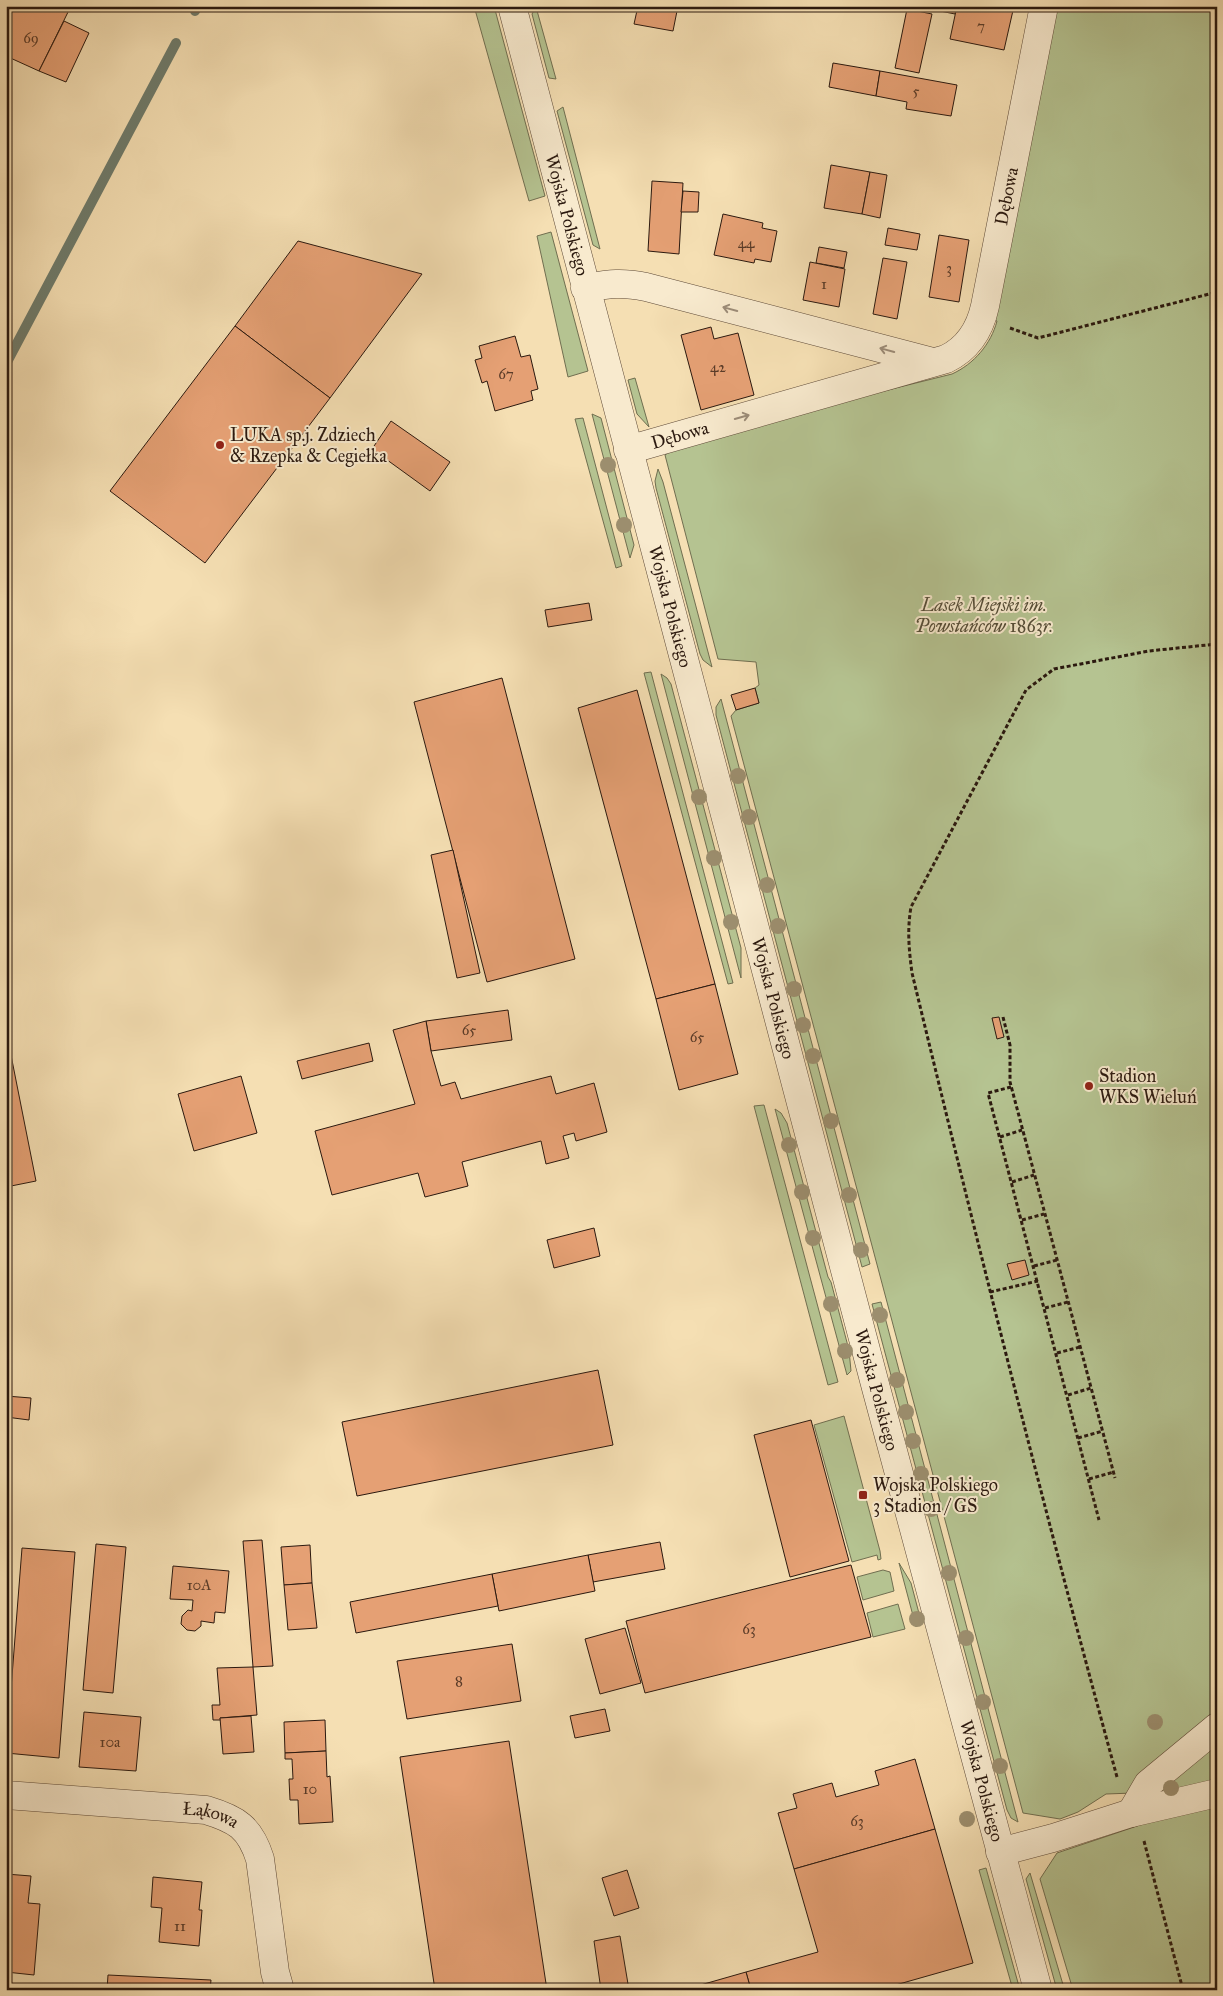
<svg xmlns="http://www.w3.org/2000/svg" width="1223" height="1996" font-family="'IM FELL Great Primer',serif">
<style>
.green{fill:#b5c391;stroke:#706e50}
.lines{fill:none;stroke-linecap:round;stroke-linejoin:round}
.stream{stroke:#6f7b6b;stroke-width:10}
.building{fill:#e5a074;stroke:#2b190f}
.minor-casing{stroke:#5e4a38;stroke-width:29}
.path{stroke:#2b190f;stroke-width:3;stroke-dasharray:4 2.5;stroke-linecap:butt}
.minor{stroke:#f8eace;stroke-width:28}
.tree{fill:#9c8e6e}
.oneway{stroke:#9c8c78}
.poi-dot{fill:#8f2418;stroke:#f8eace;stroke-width:2}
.labels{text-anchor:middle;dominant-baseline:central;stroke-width:4;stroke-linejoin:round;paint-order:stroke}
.number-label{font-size:15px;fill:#5a3b28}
.street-label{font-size:18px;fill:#2b190f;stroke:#f8eace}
.poi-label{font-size:18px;fill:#2b190f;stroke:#f8eace;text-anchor:start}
.park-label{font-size:18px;font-style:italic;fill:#544c36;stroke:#f8eace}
</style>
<rect width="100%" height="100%" fill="#f5dfb3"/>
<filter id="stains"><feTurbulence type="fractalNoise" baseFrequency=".004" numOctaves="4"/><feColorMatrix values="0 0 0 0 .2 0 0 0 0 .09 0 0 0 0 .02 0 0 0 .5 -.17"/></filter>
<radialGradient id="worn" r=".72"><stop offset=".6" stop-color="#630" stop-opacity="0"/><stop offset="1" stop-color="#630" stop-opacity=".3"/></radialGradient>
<g class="green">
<path d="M474,6H494L545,196L529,201Z"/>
<path d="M1057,6H1217V1780L1166,1795L1161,1792L1106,1794L1078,1812L1060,1819L1023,1813L731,716L736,710L759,703L755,688L759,685L756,662L718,659L665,455L687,440L952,374C974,364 991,344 997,321L995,320Z"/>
<path d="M536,7L556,79L549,78L532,14Z"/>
<path d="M563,107L600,249L593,245L557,111Z"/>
<path d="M551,232L588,371L568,377L537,236Z"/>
<path d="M635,378L649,427L637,414L628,380Z"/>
<path d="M592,414L601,418L634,545L630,558Z"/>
<path d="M583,418L622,566L616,568L575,419Z"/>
<path d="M658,469L663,482L712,667L703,660L700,654L656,488L655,481Z"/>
<path d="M651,672L733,983L728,984L644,673Z"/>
<path d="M661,674L667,678L671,684L741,948V978Z"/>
<path d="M721,699L870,1264L862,1267L716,715V707Z"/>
<path d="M764,1105L838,1382L828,1385L754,1106Z"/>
<path d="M775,1109L781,1113L787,1123L828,1277L831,1282L849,1350L851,1371L847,1375Z"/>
<path d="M881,1302L1018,1822L1011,1818L1007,1810L872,1304Z"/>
<path d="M844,1416L880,1551L881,1559L878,1560L877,1555L852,1562L814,1425Z"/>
<path d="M899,1563L911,1583L921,1621L916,1627Z"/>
<path d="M883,1570L890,1572L894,1591L863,1600L857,1577Z"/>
<path d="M898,1604L905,1629L873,1637L867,1613Z"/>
<path d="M1217,1805V1990H1073L1040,1879L1057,1853L1152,1821Z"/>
<path d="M986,1868L1020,1990H1013L979,1870Z"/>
<path d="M1030,1873L1064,1988L1065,1990H1057L1026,1879Z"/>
</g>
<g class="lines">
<g class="stream">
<path d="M195,11L198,6"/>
<path d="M6,364L176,43"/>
</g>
</g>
<g class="building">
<path d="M6,6H71L39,71L6,56Z"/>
<path d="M638,6H678L673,31L634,24Z"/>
<path d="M941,6H957L955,14L940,11Z"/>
<path d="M957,6H1014L1004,50L950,39Z"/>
<path d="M907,9L932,14L919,73L895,68Z"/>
<path d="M64,21L89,33L66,82L39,71Z"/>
<path d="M833,63L880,71L876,96L829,87Z"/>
<path d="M880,71L957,85L951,116L906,109L907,102L876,96Z"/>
<path d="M831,165L870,172L862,214L824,208Z"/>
<path d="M870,172L887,175L880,218L862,214Z"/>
<path d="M652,181L683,183L679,254L648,251Z"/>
<path d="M683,191L699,192L698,212H681Z"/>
<path d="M723,214L763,223L762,228L777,231L771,262L755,259L754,263L714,255Z"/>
<path d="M888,228L920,234L917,250L885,245Z"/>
<path d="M939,235L969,240L959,302L929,297Z"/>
<path d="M298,241L422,274L330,398L235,326Z"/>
<path d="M819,247L847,252L844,268L816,263Z"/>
<path d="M883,258L907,262L897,319L873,314Z"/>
<path d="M810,262L845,269L839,307L803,300Z"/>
<path d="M235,326L330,398L205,563L110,491Z"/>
<path d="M711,327L714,339L738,333L754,395L701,410L681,335Z"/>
<path d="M515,336L521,357L530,355L538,389L531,391L533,400L495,411L487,381L482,383L475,360L482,358L479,346Z"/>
<path d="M391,421L450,462L430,491L372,449Z"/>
<path d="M589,603L592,620L548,627L545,610Z"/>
<path d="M502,678L575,959L487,982L414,702Z"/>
<path d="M755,688L759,703L736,710L731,695Z"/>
<path d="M637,690L715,984L656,999L578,708Z"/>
<path d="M453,850L480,973L457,978L431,855Z"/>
<path d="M715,984L738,1074L679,1090L656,999Z"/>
<path d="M508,1010L512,1040L431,1051L426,1021Z"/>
<path d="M999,1017L1004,1037L997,1039L992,1018Z"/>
<path d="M426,1021L431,1051L441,1086L455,1082L461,1099L551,1076L556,1094L594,1083L607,1132L576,1141L574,1133L563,1136L569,1158L546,1164L541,1141L462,1162L468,1186L425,1197L418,1173L332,1195L315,1131L415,1104L393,1030Z"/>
<path d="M6,1030L36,1181L6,1187Z"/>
<path d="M369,1043L373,1061L302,1079L297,1061Z"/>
<path d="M241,1076L257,1133L194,1151L178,1094Z"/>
<path d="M594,1228L600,1256L554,1268L547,1240Z"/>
<path d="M1025,1260L1029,1275L1012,1280L1007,1264Z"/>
<path d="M598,1370L613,1445L357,1496L342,1422Z"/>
<path d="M6,1396L31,1398L29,1420L6,1417Z"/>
<path d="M811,1420L849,1561L790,1577L754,1435Z"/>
<path d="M262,1540L273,1666L253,1667L243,1541Z"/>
<path d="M660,1542L665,1569L593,1582L588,1555Z"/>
<path d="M96,1544L126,1547L113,1693L83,1690Z"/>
<path d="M310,1545L312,1583L284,1585L281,1547Z"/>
<path d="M22,1548L75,1552L59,1758L6,1753Z"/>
<path d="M588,1555L595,1591L499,1611L492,1574Z"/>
<path d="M851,1565L871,1637L645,1693L626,1621Z"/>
<path d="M173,1566L229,1571L225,1613L215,1612L214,1623L201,1621V1626L195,1631L187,1630L181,1624L182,1616L188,1610L192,1611L193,1600L170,1599Z"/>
<path d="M492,1574L498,1606L356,1633L350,1602Z"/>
<path d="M312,1583L317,1628L288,1630L284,1585Z"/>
<path d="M625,1628L641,1683L600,1694L585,1639Z"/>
<path d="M512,1644L521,1701L407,1719L397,1661Z"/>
<path d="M253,1667L257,1715L220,1718L221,1720H213L212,1705H220L217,1668Z"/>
<path d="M605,1709L610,1731L575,1738L570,1716Z"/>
<path d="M84,1712L141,1717L136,1771L79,1767Z"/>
<path d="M251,1716L254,1752L223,1754L220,1718Z"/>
<path d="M325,1720L326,1751L285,1753L284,1722Z"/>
<path d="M509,1741L547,1990H435L400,1757Z"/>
<path d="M326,1751L327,1777L330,1776L333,1822L299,1824L298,1800H290L289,1779H293L292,1759H285V1753Z"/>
<path d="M915,1759L935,1829L794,1869L778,1813L797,1808L793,1794L832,1783L836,1797L879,1785L875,1771Z"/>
<path d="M935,1829L973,1963L878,1990H751L746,1972L818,1952L794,1869Z"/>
<path d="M627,1870L639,1908L614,1916L602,1878Z"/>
<path d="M6,1874L31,1876L28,1903L40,1904L34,1975L6,1972Z"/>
<path d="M153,1877L202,1882L199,1910H202L199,1946L159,1942L162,1908L151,1907Z"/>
<path d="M620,1936L629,1990H601L594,1941Z"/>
<path d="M746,1972L751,1990H683Z"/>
<path d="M108,1975L211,1980L210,1990H107Z"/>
</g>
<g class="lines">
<defs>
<g id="minor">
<path id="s1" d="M512,6L876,1388L1038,1990"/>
<path d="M585,288C610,284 621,282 646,287L933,362"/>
<path id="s2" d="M628,450L946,359C969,348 980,329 985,306L1044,6"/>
<path id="s3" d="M6,1795L206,1810C236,1819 250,1827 260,1859L275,1972L280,1990"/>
<path d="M1131,1813L1148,1784L1217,1727"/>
<path d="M1000,1852L1053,1838L1131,1813L1217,1793"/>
</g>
</defs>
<use href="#minor" class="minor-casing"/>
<g class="path">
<path d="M1010,328L1038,338L1217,292"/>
<path d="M1003,1017L1010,1045V1082L1115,1478"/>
<path d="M1011,1087L988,1093L1099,1520"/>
<path d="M1000,1137L1022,1130"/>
<path d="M1012,1182L1034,1175"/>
<path d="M1022,1220L1044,1214"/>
<path d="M1034,1266L1057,1260"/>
<path d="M990,1292L1038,1281"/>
<path d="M1045,1308L1068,1302"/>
<path d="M1057,1353L1080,1347"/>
<path d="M1068,1395L1091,1388"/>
<path d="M1078,1438L1103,1431"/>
<path d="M1089,1479L1114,1472"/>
<path d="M1117,1777C1044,1510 977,1242 912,973C909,950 907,930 911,907L1026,690L1054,669L1149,651L1217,644"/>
<path d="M1144,1841L1183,1990"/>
</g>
<use href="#minor" class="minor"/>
</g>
<g class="tree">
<circle cx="608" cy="465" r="8"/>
<circle cx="624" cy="525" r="8"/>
<circle cx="738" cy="776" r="8"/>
<circle cx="699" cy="797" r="8"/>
<circle cx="749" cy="817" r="8"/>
<circle cx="714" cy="858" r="8"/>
<circle cx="767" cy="885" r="8"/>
<circle cx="731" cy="922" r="8"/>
<circle cx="778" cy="926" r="8"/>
<circle cx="794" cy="989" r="8"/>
<circle cx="803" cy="1025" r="8"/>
<circle cx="813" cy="1056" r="8"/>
<circle cx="831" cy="1121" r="8"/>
<circle cx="789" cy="1145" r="8"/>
<circle cx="802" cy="1192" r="8"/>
<circle cx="849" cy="1195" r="8"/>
<circle cx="813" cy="1238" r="8"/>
<circle cx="861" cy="1250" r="8"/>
<circle cx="831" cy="1304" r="8"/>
<circle cx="880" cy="1315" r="8"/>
<circle cx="845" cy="1351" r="8"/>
<circle cx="897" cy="1380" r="8"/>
<circle cx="906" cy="1412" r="8"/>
<circle cx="913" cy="1441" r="8"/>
<circle cx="921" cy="1474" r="8"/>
<circle cx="931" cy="1509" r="8"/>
<circle cx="949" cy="1573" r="8"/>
<circle cx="917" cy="1619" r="8"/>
<circle cx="966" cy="1638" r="8"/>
<circle cx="983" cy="1702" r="8"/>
<circle cx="1155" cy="1722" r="8"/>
<circle cx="1000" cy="1766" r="8"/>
<circle cx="1171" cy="1788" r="8"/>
<circle cx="967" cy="1819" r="8"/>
</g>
<defs><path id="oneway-shaft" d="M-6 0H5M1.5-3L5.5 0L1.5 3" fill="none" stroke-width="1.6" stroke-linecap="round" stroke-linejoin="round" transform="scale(1.25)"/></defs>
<g class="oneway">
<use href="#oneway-shaft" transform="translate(730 309) rotate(-165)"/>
<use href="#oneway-shaft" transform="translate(887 350) rotate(-165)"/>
<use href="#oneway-shaft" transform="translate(742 417) rotate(-16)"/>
</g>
<g class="poi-dot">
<circle cx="220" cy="445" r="5"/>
<circle cx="1089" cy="1086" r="5"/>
<rect x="858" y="1490" width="10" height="10" rx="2.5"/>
</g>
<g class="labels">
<g class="number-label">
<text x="981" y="26">7</text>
<text x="31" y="38">69</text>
<text x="916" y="91">5</text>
<text x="746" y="243">44</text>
<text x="949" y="268">3</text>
<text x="824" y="284">1</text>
<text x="718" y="367">42</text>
<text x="506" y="374">67</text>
<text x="469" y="1030">65</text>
<text x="697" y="1037">65</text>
<text x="199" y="1585">10A</text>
<text x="749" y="1629">63</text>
<text x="459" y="1681">8</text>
<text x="110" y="1742">10a</text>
<text x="310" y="1789">10</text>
<text x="857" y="1821">63</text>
<text x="180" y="1926">11</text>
</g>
<g class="street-label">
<text stroke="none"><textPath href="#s2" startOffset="511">Dębowa</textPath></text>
<text stroke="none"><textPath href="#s1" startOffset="216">Wojska Polskiego</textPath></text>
<text stroke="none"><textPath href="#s2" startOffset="54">Dębowa</textPath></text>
<text stroke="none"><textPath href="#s1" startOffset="621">Wojska Polskiego</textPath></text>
<text stroke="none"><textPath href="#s1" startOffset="1026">Wojska Polskiego</textPath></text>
<text stroke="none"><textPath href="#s1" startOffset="1431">Wojska Polskiego</textPath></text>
<text stroke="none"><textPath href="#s1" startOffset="1836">Wojska Polskiego</textPath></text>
<text stroke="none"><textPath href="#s3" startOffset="206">Łąkowa</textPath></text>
</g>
<g class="poi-label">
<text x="230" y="435">LUKA sp.j. Zdziech<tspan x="230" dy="21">&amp; Rzepka &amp; Cegiełka</tspan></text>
<text x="1099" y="1076">Stadion<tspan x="1099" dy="21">WKS Wieluń</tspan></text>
<text x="873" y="1485">Wojska Polskiego<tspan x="873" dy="21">3 Stadion / GS</tspan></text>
</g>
<g class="park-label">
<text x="984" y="605">Lasek Miejski im.<tspan x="984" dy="21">Powstańców 1863r.</tspan></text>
</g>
</g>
<rect width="1223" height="1996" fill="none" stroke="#f5dfb3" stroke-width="25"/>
<rect x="8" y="8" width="1208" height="1981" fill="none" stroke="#2b190f" stroke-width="2.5"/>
<rect x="12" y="12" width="1198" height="1971" fill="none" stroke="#2b190f"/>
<rect width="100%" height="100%" filter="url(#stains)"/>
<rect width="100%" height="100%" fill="url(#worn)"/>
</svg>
